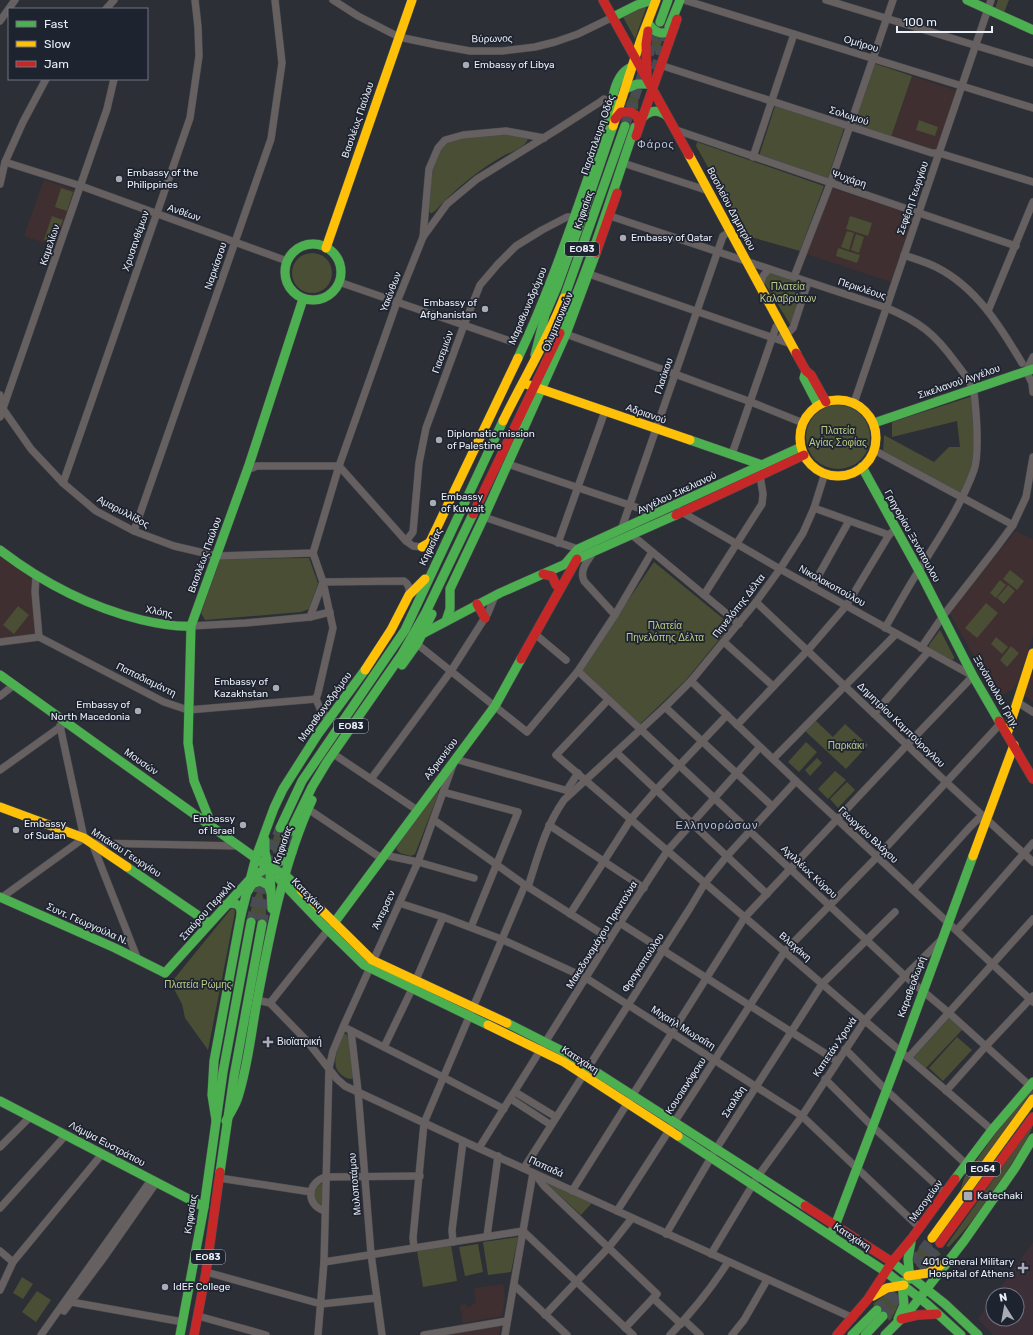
<svg xmlns="http://www.w3.org/2000/svg" width="1033" height="1335" font-family="Rubik,sans-serif">
<style>
.education{fill:#402f30}
.medical{fill:#3d2f38}
.green{fill:#494e34}
.lines{fill:none;stroke-linecap:round;stroke-linejoin:round}
.primary-tunnel{stroke:#494c53;stroke-width:10;stroke-dasharray:10 5;stroke-linecap:butt}
.street-casing{stroke:#484b50;stroke-width:8}
.fast-casing{stroke:#484b50;stroke-width:10}
.slow-casing{stroke:#484b50;stroke-width:10}
.jam-casing{stroke:#484b50;stroke-width:10}
.street{stroke:#666061;stroke-width:7}
.fast{stroke:#4caf50;stroke-width:9}
.slow{stroke:#ffc107;stroke-width:9}
.jam{stroke:#c62828;stroke-width:9}
.poi-dot{fill:#a8acb4;stroke:#1e2330;stroke-width:1.5}
.labels{text-anchor:middle;dominant-baseline:central;stroke-width:3.5;stroke-linejoin:round;paint-order:stroke}
.shield{fill:#1e2330;stroke:#aeb2bc;stroke-width:1}
.shield-label{font-size:9px;font-weight:bold;fill:#ebeff8}
.street-label{font-size:10px;fill:#ebeff8;stroke:#1e2330}
.poi-label{font-size:10px;fill:#ebeff8;stroke:#1e2330;text-anchor:start}
.park-label{font-size:10px;fill:#bcca86;stroke:#1e2330}
.neighbourhood-label{font-size:11px;letter-spacing:1px;fill:#bcc3d4;stroke:#1e2330}
</style>
<rect width="100%" height="100%" fill="#2c2f36"/>
<g class="education">
<path d="M912,76L957,91L936,151L891,137Z"/>
<path d="M44,180L75,190L56,247L24,236Z"/>
<path d="M831,188L914,215L891,282L806,254Z"/>
<path d="M1016,531L1033,540V636L1017,684L1013,689L1007,693L1001,695H996L949,612Z"/>
<path d="M0,550L35,576L38,636L0,641Z"/>
<path d="M1033,670V702L1023,695Z"/>
<path d="M503,1284L505,1298L502,1316L463,1323L460,1305L466,1304L467,1307L472,1306V1304L476,1303L474,1288Z"/>
<path d="M501,1325L499,1335H441Z"/>
</g>
<path class="medical" d="M1033,1242V1335H993L978,1319L993,1298V1319H1017V1295H995Z"/>
<g class="green">
<path d="M998,0H1009L1003,15L994,11Z"/>
<path d="M647,5L635,39L623,17Z"/>
<path d="M652,36L660,39H663L659,50L651,54Z"/>
<path d="M873,63L912,76L891,137L853,123Z"/>
<path d="M639,90L638,110L633,107L625,106L631,94Z"/>
<path d="M775,106L844,128L828,178L759,156Z"/>
<path d="M919,120L938,127L935,136L916,130Z"/>
<path d="M498,133L528,137V139C525,148 511,152 503,156C477,171 455,189 435,211L432,213H430C427,203 430,191 431,182C435,133 459,138 498,133Z"/>
<path d="M697,142L824,186L800,251L747,236L696,146Z"/>
<path d="M61,188L73,192L67,211L55,207Z"/>
<path d="M52,216L63,220L54,244L44,240Z"/>
<path d="M850,216L872,223L868,236L846,229Z"/>
<path d="M847,231L854,233L849,250L841,247Z"/>
<path d="M856,234L864,237L859,253L851,250Z"/>
<path d="M838,248L860,255L857,263L836,256Z"/>
<circle cx="312" cy="273" r="20"/>
<path d="M769,272L806,284L791,326L763,280Z"/>
<path d="M973,396L975,428L972,469L961,495L883,453L884,435L934,462L949,447H960L957,421L892,437V422Z"/>
<circle cx="838" cy="437" r="32"/>
<path d="M309,558L318,583L309,609L301,612L205,620L201,613L220,559Z"/>
<path d="M654,562L731,625L686,680L639,725L581,670Z"/>
<path d="M1010,570L1024,581L1017,590L1003,579Z"/>
<path d="M1000,580L1006,585L996,598L990,593Z"/>
<path d="M1008,585L1015,591L1004,604L997,598Z"/>
<path d="M986,603L998,613L977,638L965,628Z"/>
<path d="M18,606L29,615L14,634L3,625Z"/>
<path d="M940,630L954,657V659L952,660L929,648V645Z"/>
<path d="M996,637L1008,647L1002,654L991,644Z"/>
<path d="M1011,646L1019,653L1007,667L1000,660Z"/>
<path d="M815,720L833,737L845,724L868,745L846,769L805,731Z"/>
<path d="M806,742L817,752L799,772L788,762Z"/>
<path d="M817,758L822,763L810,776L805,770Z"/>
<path d="M835,771L846,780L828,799L818,789Z"/>
<path d="M847,782L855,790L838,808L830,799Z"/>
<path d="M437,789H438V795L415,854L411,856L400,853L396,849L398,845Z"/>
<path d="M275,834L288,840L284,848L276,853H273C271,846 272,840 275,834Z"/>
<path d="M258,891L262,893L266,910V921L249,918L254,898Z"/>
<path d="M234,908L235,912L208,1050L185,1018L182,1004L173,987L174,979L231,909Z"/>
<path d="M950,1017L963,1029L925,1069L913,1058Z"/>
<path d="M343,1034H346L349,1038L353,1078L352,1079C348,1079 346,1078 343,1076C328,1066 339,1047 343,1034Z"/>
<path d="M957,1037L972,1050L943,1081L929,1068Z"/>
<path d="M1033,1088V1095L959,1195L964,1178L990,1141L1020,1102Z"/>
<path d="M1033,1124C1033,1136 981,1209 971,1222C964,1231 956,1239 949,1247L946,1246Z"/>
<path d="M545,1182L591,1202V1204L581,1215Z"/>
<path d="M323,1183L322,1206L315,1200C313,1192 315,1187 323,1183Z"/>
<path d="M518,1237L511,1272L488,1275L483,1242Z"/>
<path d="M923,1241L941,1254L932,1262L926,1265L916,1257L917,1251Z"/>
<path d="M478,1244L483,1272L465,1276L459,1247Z"/>
<path d="M451,1245L457,1281L423,1287L417,1251Z"/>
<path d="M22,1277L33,1284L23,1299L13,1293Z"/>
<path d="M37,1291L51,1300L36,1322L22,1312Z"/>
<path d="M890,1292L897,1293C902,1303 895,1312 890,1321L873,1304L883,1296Z"/>
</g>
<g class="lines">
<g class="primary-tunnel">
<path d="M655,70L669,27"/>
<path d="M625,126L659,24"/>
<path d="M273,869L290,832"/>
<path d="M251,922L265,868L280,828"/>
<path d="M262,924L269,884"/>
<path d="M877,1310L932,1238"/>
<path d="M883,1316L940,1243"/>
</g>
<defs>
<g id="street">
<path d="M333,0L358,16L399,37L437,45L470,51H502L535,47L555,42L578,34L613,17"/>
<path d="M684,0L1033,108"/>
<path d="M826,0L1033,63"/>
<path d="M106,9L114,0"/>
<path d="M0,21L15,0"/>
<path d="M660,65L932,153H939L1033,182"/>
<path d="M676,130L1016,246"/>
<path d="M753,157L794,34"/>
<path d="M5,162L81,186L287,261"/>
<path d="M626,164L709,191"/>
<path d="M0,184L5,162L23,122L46,79"/>
<path d="M610,216L887,308C920,322 935,334 956,363C962,371 969,379 973,389C975,395 975,405 976,413C977,428 979,455 974,470C961,506 939,538 919,570C907,589 896,609 885,628"/>
<path d="M423,237L429,169L438,148L445,140L463,135L506,131L544,138"/>
<path d="M904,255C915,259 926,262 936,267C976,287 1000,326 1022,363"/>
<path d="M589,274L791,344"/>
<path d="M794,277L830,184L893,0"/>
<path d="M339,282L510,341"/>
<path d="M760,286L763,276L769,269"/>
<path d="M988,311L1033,202"/>
<path d="M566,334L751,402L803,423"/>
<path d="M782,336L790,331L793,328L808,282"/>
<path d="M1033,357L1026,371L1032,383L1033,392"/>
<path d="M0,395L3,409L31,449L63,483L96,511L134,531L174,546L217,556L313,553"/>
<path d="M854,403L991,0"/>
<path d="M0,417L107,109L114,79"/>
<path d="M874,450L1013,525"/>
<path d="M732,454L776,327L779,323"/>
<path d="M508,464L656,514"/>
<path d="M247,470L257,466H339L406,541L413,546L422,547"/>
<path d="M63,483L190,118L199,56L198,27L195,0"/>
<path d="M814,508L889,535"/>
<path d="M484,517L578,549"/>
<path d="M621,530L723,236L730,231"/>
<path d="M134,531L271,139L282,63L275,0"/>
<path d="M632,535L739,624"/>
<path d="M406,541L413,532L419,463L426,428L464,325L480,285L498,264L516,246L542,230L567,217H573"/>
<path d="M558,543L605,411"/>
<path d="M594,551C588,561 579,569 584,581L615,615"/>
<path d="M36,576L35,592L39,637"/>
<path d="M812,587L849,521"/>
<path d="M704,595L762,504L763,494L760,476"/>
<path d="M756,602L946,782L1033,862"/>
<path d="M310,617L323,582L404,581C409,584 410,589 409,595"/>
<path d="M191,626L245,623L310,617L330,612"/>
<path d="M535,634L566,660"/>
<path d="M0,642L39,637L164,702L188,710L316,699"/>
<path d="M724,642L773,686"/>
<path d="M417,644L527,732L578,671L615,615L652,552"/>
<path d="M921,648L943,616L996,548L1013,525L1026,497L1033,457"/>
<path d="M578,671L905,976L949,1013L1029,1085"/>
<path d="M691,681L796,781L1033,1002"/>
<path d="M0,696L14,685"/>
<path d="M608,700L556,755L992,1130"/>
<path d="M1017,702L1033,712"/>
<path d="M665,707L772,806"/>
<path d="M874,714L928,652"/>
<path d="M329,719L321,711L316,699L318,693L333,628L323,582L313,553L339,466L397,302L423,237L447,204L477,179L558,129L600,102L604,99L607,100L611,104"/>
<path d="M737,725L808,650L846,606L889,535L895,529"/>
<path d="M616,752L767,894"/>
<path d="M338,757L417,810"/>
<path d="M773,759L896,634"/>
<path d="M0,770L63,725"/>
<path d="M371,779L451,671L488,613L495,596"/>
<path d="M567,790L578,773"/>
<path d="M443,792L518,812L471,927"/>
<path d="M308,809L381,858"/>
<path d="M434,820L525,885L610,939"/>
<path d="M549,825L644,888"/>
<path d="M384,855L418,862L474,878"/>
<path d="M528,887C538,856 545,827 564,800L665,707L691,681L756,602L780,569L803,533L814,508L825,473"/>
<path d="M913,890L970,827L978,819H986"/>
<path d="M1,898L84,838L60,726"/>
<path d="M399,903L443,917L501,939L586,978L802,1116L920,1228"/>
<path d="M570,914L631,819L656,790L727,715"/>
<path d="M620,923L837,1061"/>
<path d="M957,930L1033,843"/>
<path d="M138,960L92,843L240,846"/>
<path d="M257,1000L270,1003L307,1041L337,1079L345,1086L463,1141L853,1318"/>
<path d="M270,1003L328,930"/>
<path d="M348,1029L443,1077L504,1109"/>
<path d="M351,1031L358,1091L371,1254L382,1335"/>
<path d="M384,1047L412,989L443,917"/>
<path d="M845,1049L886,1090L966,1164"/>
<path d="M908,1058L1033,919"/>
<path d="M825,1079L872,1126L945,1193"/>
<path d="M946,1091L986,1046L1033,996"/>
<path d="M515,1092L556,1117"/>
<path d="M511,1099L551,1125"/>
<path d="M0,1147L30,1117"/>
<path d="M479,1148L620,923L668,850L760,747"/>
<path d="M524,1168L690,908L705,883L727,856L796,781"/>
<path d="M535,1174L544,1186L657,1294L625,1328"/>
<path d="M219,1178L311,1192"/>
<path d="M572,1191L745,917L907,745L973,676L780,569L680,511"/>
<path d="M0,1208L66,1135"/>
<path d="M325,1211C305,1205 307,1182 326,1177L420,1176"/>
<path d="M617,1211L785,951L877,857L1001,723"/>
<path d="M666,1234L716,1149L822,984L895,912"/>
<path d="M487,1236L498,1156"/>
<path d="M453,1242L452,1230L463,1141"/>
<path d="M414,1248L413,1238L424,1123L525,885"/>
<path d="M0,1251L13,1262"/>
<path d="M711,1254L758,1176L802,1116L865,1020L905,976L941,940"/>
<path d="M324,1262L523,1231L633,1335"/>
<path d="M206,1272L321,1304L377,1298"/>
<path d="M514,1285L567,1335"/>
<path d="M0,1290L13,1262L102,1154"/>
<path d="M653,1298L681,1324"/>
<path d="M71,1302L183,1322"/>
<path d="M64,1311L105,1256L156,1183"/>
<path d="M545,1315L609,1247L632,1218"/>
<path d="M198,1316L266,1335"/>
<path d="M684,1320L700,1335"/>
<path d="M41,1335L151,1180"/>
<path d="M318,1335L324,1262L329,1068L333,1051L343,1027L418,862L455,759L572,792"/>
<path d="M424,1335L507,1321"/>
<path d="M505,1335L533,1173"/>
<path d="M670,1335C692,1312 711,1289 728,1262"/>
<path d="M732,1335L744,1320L767,1280"/>
</g>
<g id="fast">
<path d="M967,0L1033,30"/>
<path d="M613,17L637,5L652,0"/>
<path d="M660,22L668,0"/>
<path d="M648,23C655,34 665,37 674,27"/>
<path d="M669,27L680,0"/>
<path d="M625,89L637,84H650"/>
<path d="M642,118C650,110 658,109 667,116"/>
<circle cx="313" cy="272" r="28"/>
<path d="M564,298L625,126"/>
<path d="M560,333C590,268 611,196 635,127"/>
<path d="M535,355L545,315L557,287L578,229L613,126"/>
<path d="M518,358C555,280 581,196 610,115C612,99 615,73 632,67"/>
<path d="M806,371L804,378L818,405"/>
<path d="M874,423L1033,369"/>
<path d="M690,440L762,465"/>
<path d="M862,467L923,578L973,676L999,721"/>
<path d="M0,550C43,583 90,607 142,620C159,624 174,627 191,626"/>
<path d="M566,563L578,549L801,447"/>
<path d="M446,621L450,609V589L484,517L566,334L596,253"/>
<path d="M424,633L500,593L676,515"/>
<path d="M402,665L417,644L432,614"/>
<path d="M0,675L268,867L284,874L301,890"/>
<path d="M212,826L194,781L188,743L191,626L249,465L303,299"/>
<path d="M280,828L302,781L405,630L503,421"/>
<path d="M290,832L312,787L327,762L402,654L426,612L473,514"/>
<path d="M265,840V852L270,874L272,909"/>
<path d="M127,867L209,923"/>
<path d="M268,867L281,861L292,852"/>
<path d="M278,878L321,923L364,965L488,1025"/>
<path d="M248,891L252,884L260,881L268,885L271,892"/>
<path d="M0,897L115,948L165,973L251,878L268,867"/>
<path d="M225,905C234,901 242,904 241,915"/>
<path d="M334,923L495,706L521,659"/>
<path d="M507,1023L568,1054L805,1206"/>
<path d="M0,1101L204,1207"/>
<path d="M216,1120L212,1095L214,1061L241,915L256,857L274,808L283,789L318,734L365,670"/>
<path d="M226,1121C230,1113 236,1105 238,1097C248,1066 251,1033 257,1001C270,933 283,864 312,800"/>
<path d="M678,1136L886,1272"/>
<path d="M220,1172L234,1076L262,924"/>
<path d="M955,1179L992,1130L1033,1082"/>
<path d="M832,1231L835,1226L901,1052L973,856"/>
<path d="M892,1262L945,1304L978,1335"/>
<path d="M886,1272L927,1304L961,1335"/>
<path d="M910,1279L908,1259L911,1242"/>
<path d="M898,1319L904,1305L902,1282"/>
<path d="M180,1335L204,1207L223,1072L251,922"/>
<path d="M852,1335L877,1310"/>
<path d="M865,1335L883,1316"/>
<path d="M885,1335L911,1309L964,1241L1015,1168L1033,1138"/>
</g>
<g id="slow">
<path d="M613,126L641,39L656,0"/>
<path d="M689,155L796,353"/>
<path d="M326,248L412,0"/>
<path d="M523,383L690,440"/>
<circle cx="838" cy="438" r="38"/>
<path d="M503,421C523,380 547,341 564,298"/>
<path d="M422,547L429,543L431,540L518,358"/>
<path d="M365,670L391,630L409,595L425,579"/>
<path d="M1007,734L1033,653"/>
<path d="M0,807L84,838L127,867"/>
<path d="M973,856L1014,745"/>
<path d="M301,890L372,960L507,1023"/>
<path d="M488,1025L564,1062L678,1136"/>
<path d="M932,1238L1033,1099"/>
<path d="M908,1276L928,1273L941,1265"/>
<path d="M873,1296L887,1288L904,1285"/>
</g>
<g id="jam">
<path d="M603,0L689,155"/>
<path d="M647,78L646,44L648,31"/>
<path d="M615,119L621,112H631L638,117L639,126"/>
<path d="M636,136L677,19"/>
<path d="M596,253L617,193"/>
<path d="M796,353L806,371L811,375L826,402"/>
<path d="M473,514L560,333"/>
<path d="M676,515L804,455"/>
<path d="M543,574L552,576L556,585"/>
<path d="M477,604L485,618"/>
<path d="M521,659L577,559"/>
<path d="M999,721L1033,779"/>
<path d="M805,1206L892,1262"/>
<path d="M940,1243L1033,1117"/>
<path d="M901,1319L918,1315L937,1314"/>
<path d="M194,1335L206,1272L220,1172"/>
<path d="M837,1335L868,1299L892,1262L912,1238L955,1179"/>
</g>
</defs>
<use href="#street" class="street-casing"/>
<use href="#fast" class="fast-casing"/>
<use href="#slow" class="slow-casing"/>
<use href="#jam" class="jam-casing"/>
<use href="#street" class="street"/>
<use href="#fast" class="fast"/>
<use href="#slow" class="slow"/>
<use href="#jam" class="jam"/>
</g>
<g class="poi-dot">
<circle cx="466" cy="65" r="4"/>
<circle cx="119" cy="179" r="4"/>
<circle cx="623" cy="238" r="4"/>
<circle cx="485" cy="309" r="4"/>
<circle cx="439" cy="440" r="4"/>
<circle cx="433" cy="503" r="4"/>
<circle cx="276" cy="688" r="4"/>
<circle cx="138" cy="711" r="4"/>
<circle cx="243" cy="825" r="4"/>
<circle cx="16" cy="830" r="4"/>
<path d="M266 1036h4v4h4v4h-4v4h-4v-4h-4v-4h4z"/>
<rect x="963" y="1191" width="10" height="10" rx="2"/>
<path d="M1021 1262h4v4h4v4h-4v4h-4v-4h-4v-4h4z"/>
<circle cx="165" cy="1287" r="4"/>
</g>
<g class="labels">
<g class="shield">
<rect x="565" y="242" width="34" height="14" rx="3"/>
<rect x="334" y="719" width="34" height="14" rx="3"/>
<rect x="966" y="1162" width="34" height="14" rx="3"/>
<rect x="191" y="1250" width="34" height="14" rx="3"/>
</g>
<g class="shield-label">
<text x="582" y="249">ΕΟ83</text>
<text x="351" y="726">ΕΟ83</text>
<text x="983" y="1169">ΕΟ54</text>
<text x="208" y="1257">ΕΟ83</text>
</g>
<g class="street-label">
<text transform="translate(492 39) rotate(-1)">Βύρωνος</text>
<text transform="translate(861 44) rotate(17)">Ομήρου</text>
<text transform="translate(849 116) rotate(18)">Σολωμού</text>
<text transform="translate(358 120) rotate(-71)">Βασιλέως Παύλου</text>
<text transform="translate(598 135) rotate(-71)">Παράπλευρη Οδός</text>
<text transform="translate(849 179) rotate(19)">Ψυχάρη</text>
<text transform="translate(913 198) rotate(-71)">Σεφέρη Γεωργίου</text>
<text transform="translate(731 209) rotate(62)">Βασιλείου Δημητρίου</text>
<text transform="translate(584 210) rotate(-71)">Κηφισίας</text>
<text transform="translate(184 213) rotate(19)">Ανθέων</text>
<text transform="translate(136 241) rotate(-71)">Χρυσανθέμων</text>
<text transform="translate(50 245) rotate(-71)">Καμελίων</text>
<text transform="translate(216 266) rotate(-71)">Ναρκίσσου</text>
<text transform="translate(862 289) rotate(18)">Περικλέους</text>
<text transform="translate(391 292) rotate(-69)">Υακίνθων</text>
<text transform="translate(528 306) rotate(-67)">Μαραθωνοδρόμου</text>
<text transform="translate(558 322) rotate(-67)">Ολυμπιονικών</text>
<text transform="translate(443 352) rotate(-70)">Γιασεμιών</text>
<text transform="translate(664 376) rotate(-71)">Γλαύκου</text>
<text transform="translate(959 382) rotate(-19)">Σικελιανού Αγγέλου</text>
<text transform="translate(646 414) rotate(19)">Αδριανού</text>
<text transform="translate(677 493) rotate(-25)">Αγγέλου Σικελιανού</text>
<text transform="translate(123 512) rotate(28)">Αμαρυλλίδος</text>
<text transform="translate(912 536) rotate(61)">Γρηγορίου Ξενόπουλου</text>
<text transform="translate(431 547) rotate(-64)">Κηφισίας</text>
<text transform="translate(205 555) rotate(-70)">Βασιλέως Παύλου</text>
<text transform="translate(832 586) rotate(29)">Νικολακοπούλου</text>
<text transform="translate(739 606) rotate(-52)">Πηνελόπης Δέλτα</text>
<text transform="translate(159 612) rotate(11)">Χλόης</text>
<text transform="translate(146 680) rotate(26)">Παπαδιαμάντη</text>
<text transform="translate(996 692) rotate(60)">Ξενόπουλου Γρηγ.</text>
<text transform="translate(325 707) rotate(-54)">Μαραθωνοδρόμου</text>
<text transform="translate(901 725) rotate(44)">Δημητρίου Καμπούρογλου</text>
<text transform="translate(441 759) rotate(-53)">Αδριανείου</text>
<text transform="translate(141 762) rotate(35)">Μουσών</text>
<text transform="translate(868 835) rotate(43)">Γεωργίου Βλάχου</text>
<text transform="translate(283 845) rotate(-71)">Κηφισίας</text>
<text transform="translate(126 853) rotate(33)">Μπάκου Γεωργίου</text>
<text transform="translate(809 872) rotate(43)">Αχιλλέως Κύρου</text>
<text transform="translate(308 895) rotate(46)">Κατεχάκη</text>
<text transform="translate(384 910) rotate(-65)">Άντερσεν</text>
<text transform="translate(207 911) rotate(-48)">Σταύρου Περικλή</text>
<text transform="translate(87 924) rotate(24)">Συντ. Γεωργούλα Ν.</text>
<text transform="translate(602 935) rotate(-58)">Μακεδονομάχου Πραντούνα</text>
<text transform="translate(795 947) rotate(41)">Βλαχάκη</text>
<text transform="translate(643 963) rotate(-57)">Φραγκοπούλου</text>
<text transform="translate(912 987) rotate(-70)">Καραθεοδωρή</text>
<text transform="translate(683 1028) rotate(32)">Μιχαήλ Μωραΐτη</text>
<text transform="translate(835 1047) rotate(-56)">Καπετάν Χρονά</text>
<text transform="translate(580 1060) rotate(33)">Κατεχάκη</text>
<text transform="translate(686 1086) rotate(-57)">Κουσιανόφσκυ</text>
<text transform="translate(734 1102) rotate(-57)">Σκαλίδη</text>
<text transform="translate(107 1144) rotate(28)">Λάμψα Ευστράτιου</text>
<text transform="translate(546 1167) rotate(25)">Παπαδά</text>
<text transform="translate(355 1184) rotate(-95)">Μυλοποτάμου</text>
<text transform="translate(926 1201) rotate(-54)">Μεσογείων</text>
<text transform="translate(191 1214) rotate(-81)">Κηφισίας</text>
<text transform="translate(852 1237) rotate(33)">Κατεχάκη</text>
</g>
<g class="poi-label">
<text x="474" y="65">Embassy of Libya</text>
<text x="127" y="173">Embassy of the<tspan x="127" dy="12">Philippines</tspan></text>
<text x="631" y="238">Embassy of Qatar</text>
<text x="477" y="303" text-anchor="end">Embassy of<tspan x="477" dy="12">Afghanistan</tspan></text>
<text x="447" y="434">Diplomatic mission<tspan x="447" dy="12">of Palestine</tspan></text>
<text x="441" y="497">Embassy<tspan x="441" dy="12">of Kuwait</tspan></text>
<text x="268" y="682" text-anchor="end">Embassy of<tspan x="268" dy="12">Kazakhstan</tspan></text>
<text x="130" y="705" text-anchor="end">Embassy of<tspan x="130" dy="12">North Macedonia</tspan></text>
<text x="235" y="819" text-anchor="end">Embassy<tspan x="235" dy="12">of Israel</tspan></text>
<text x="24" y="824">Embassy<tspan x="24" dy="12">of Sudan</tspan></text>
<text x="277" y="1042">Βιοϊατρική</text>
<text x="977" y="1196">Katechaki</text>
<text x="1014" y="1262" text-anchor="end">401 General Military<tspan x="1014" dy="12">Hospital of Athens</tspan></text>
<text x="173" y="1287">IdEF College</text>
</g>
<g class="park-label">
<text x="788" y="287">Πλατεία<tspan x="788" dy="12">Καλαβρύτων</tspan></text>
<text x="838" y="431">Πλατεία<tspan x="838" dy="12">Αγίας Σοφίας</tspan></text>
<text x="665" y="626">Πλατεία<tspan x="665" dy="12">Πηνελόπης Δέλτα</tspan></text>
<text x="846" y="746">Παρκάκι</text>
<text x="198" y="985">Πλατεία Ρώμης</text>
</g>
<g class="neighbourhood-label">
<text x="656" y="144">Φάρος</text>
<text x="717" y="825">Ελληνορώσων</text>
</g>
</g>
<rect x="8" y="8" width="140" height="72" fill="#1e2330" stroke="#707580"/>
<rect x="16" y="21" width="20" height="6" fill="#4caf50" stroke="#707580"/>
<text x="44" y="28" font-size="12" fill="#ebeff8">Fast</text>
<rect x="16" y="41" width="20" height="6" fill="#ffc107" stroke="#707580"/>
<text x="44" y="48" font-size="12" fill="#ebeff8">Slow</text>
<rect x="16" y="61" width="20" height="6" fill="#c62828" stroke="#707580"/>
<text x="44" y="68" font-size="12" fill="#ebeff8">Jam</text>
<g transform="translate(1005 1307) rotate(349)"><circle r="19" fill="#1e2330" stroke="#707580"/>
<path d="M0-3L7 15L0 10L-7 15Z" fill="#a8acb4"/>
<text y="-6" font-size="11" font-weight="bold" text-anchor="middle" fill="#ebeff8">N</text>
</g>
<path d="M897 26v6h95v-6" fill="none" stroke="#ebeff8" stroke-width="2"/>
<text x="903" y="26" font-size="12" fill="#ebeff8" stroke="#1e2330" stroke-width="3" paint-order="stroke">100 m</text>
</svg>
